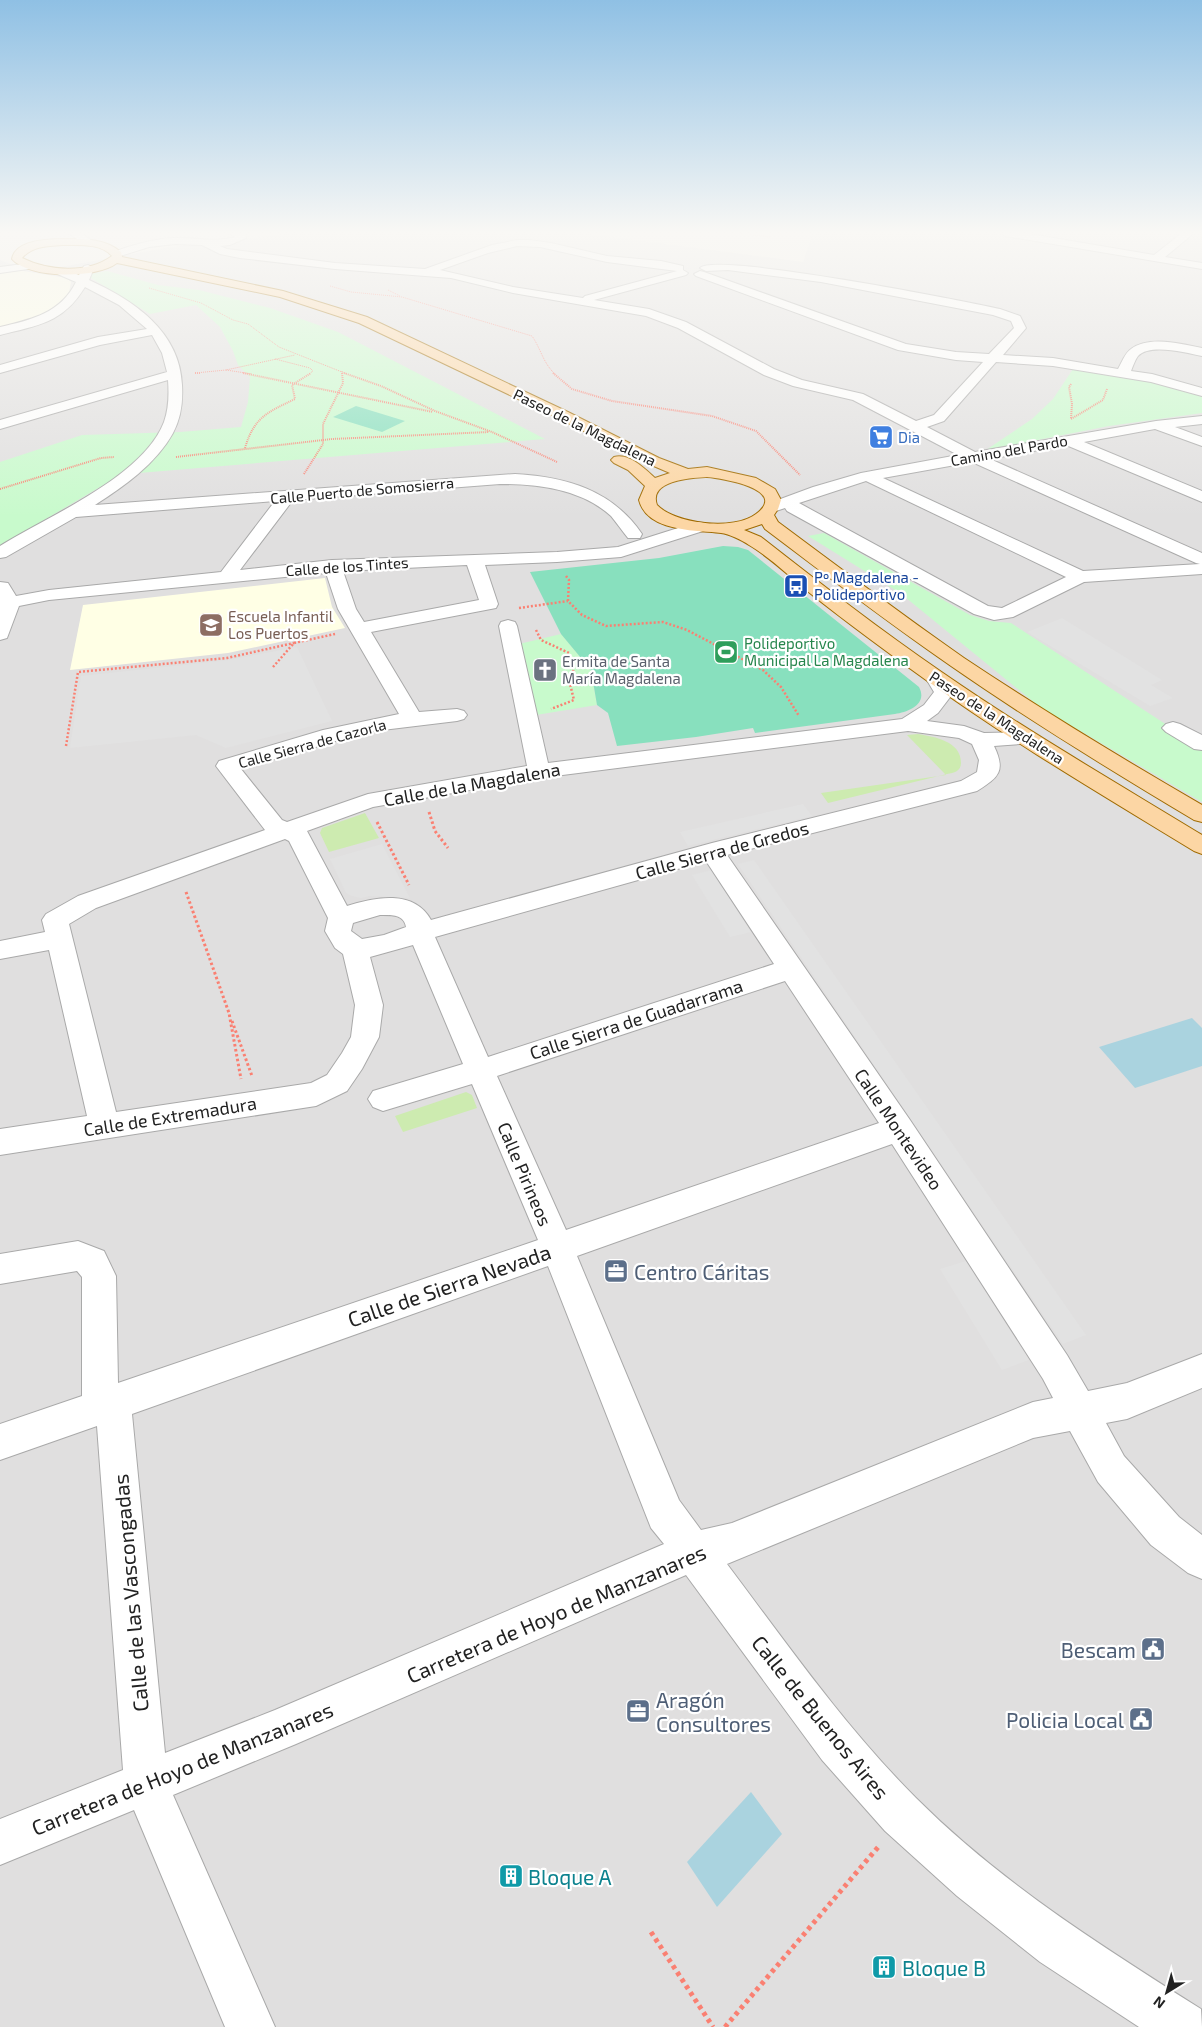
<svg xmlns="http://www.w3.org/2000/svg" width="1202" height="2027" font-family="'Exo 2',sans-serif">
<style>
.residential{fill:#e0dfdf}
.education{fill:#ffffe5}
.grass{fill:#cdebb0}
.park{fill:#c8facc}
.pitch{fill:#88e0be}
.parking{fill:#e2e2e2}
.water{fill:#aad3df}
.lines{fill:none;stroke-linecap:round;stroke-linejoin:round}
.minor-casing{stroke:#a9a9a9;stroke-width:2}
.major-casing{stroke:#a06b00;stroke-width:2}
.path-far4{stroke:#fa8072;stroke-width:1;stroke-dasharray:1 1;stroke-linecap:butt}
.path-far3{stroke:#fa8072;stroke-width:2;stroke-dasharray:1 1;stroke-linecap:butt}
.path-far2{stroke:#fa8072;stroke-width:2.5;stroke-dasharray:2 2;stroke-linecap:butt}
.path-far1{stroke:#fa8072;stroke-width:3;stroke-dasharray:2.5 2.5;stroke-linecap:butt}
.path{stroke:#fa8072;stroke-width:5;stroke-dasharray:4 4;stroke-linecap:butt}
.minor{fill:#fff;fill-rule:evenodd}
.major{fill:#fcd6a4;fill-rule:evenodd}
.labels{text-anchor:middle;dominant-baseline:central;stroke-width:4.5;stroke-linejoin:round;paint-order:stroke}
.far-street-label{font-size:15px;fill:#222;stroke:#fff}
.far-shop-label{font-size:15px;fill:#366cbe;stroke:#fff;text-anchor:start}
.far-transit-label{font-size:15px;fill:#164399;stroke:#fff;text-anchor:start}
.far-education-label{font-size:15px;fill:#785e54;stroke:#fff;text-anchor:start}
.far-leisure-label{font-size:15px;fill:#27864d;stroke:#fff;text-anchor:start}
.far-worship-label{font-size:15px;fill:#5b616d;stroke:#fff;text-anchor:start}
.street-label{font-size:18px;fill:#222;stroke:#fff}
.near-service-label{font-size:21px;fill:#4e5e75;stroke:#fff;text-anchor:start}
.near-street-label{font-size:21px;fill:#222;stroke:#fff}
.near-culture-label{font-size:21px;fill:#0d838f;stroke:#fff;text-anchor:start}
</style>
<rect width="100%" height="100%" fill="#f2efe9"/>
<path class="residential" d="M295,233H582L803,262L813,233H1202V2027H0V260L33,272L171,247Z"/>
<g class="education">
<path d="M17,270L67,278L71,282L69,292L65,298L43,315L0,327V273Z"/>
<path d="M325,578L332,607L345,628L228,653L70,670L83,605Z"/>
</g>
<g class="grass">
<path d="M918,734C935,737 961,741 961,763C961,771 954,773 947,774L828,803L821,793L946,775L907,735Z"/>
<path d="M365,813L379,838L329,852L320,833L322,828Z"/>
<path d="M466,1092L472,1095L477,1108L403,1132L395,1116Z"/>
</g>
<g class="park">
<path d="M107,271L158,285L199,290L270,308L338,332L545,439L139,473L112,480L0,546V462L82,435L180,432L241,427L248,402L250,377L238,365L233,351L220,327L196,305L150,314L91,278V274Z"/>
<path d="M1073,369L1145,379L1202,396V413L1109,426L986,450L1032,419L1053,399Z"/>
<path d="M824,533L970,615L989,621L1011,623L1202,748V802L1041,708L900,593L808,536Z"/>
<path d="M561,634L591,670L597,705L536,715L519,644Z"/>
</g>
<g class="pitch">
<path d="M356,406L405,421L382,432L333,417Z"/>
<path d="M723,546L738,547L748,550L919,687C928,704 909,712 895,714L755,733L753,728L696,737L617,746L608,713L597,705L591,670L561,634L530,572L659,558Z"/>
</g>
<g class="parking">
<path d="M1062,618L1162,680L1151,685L1173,698L1150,706L1027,632Z"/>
<path d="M297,647L332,721L226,748L196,735L70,748L81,676L229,660Z"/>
<path d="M803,804L812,816L688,846L680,832Z"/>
<path d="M382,844L410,898L370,896L361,898L352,896L346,893L330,859Z"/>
<path d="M754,860L1086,1335L1063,1344L738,864Z"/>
<path d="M712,870L751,932L730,937L692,875Z"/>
<path d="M966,1261L1029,1360L1002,1370L940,1269Z"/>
</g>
<g class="water">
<path d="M1192,1018L1202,1028V1066L1135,1088L1099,1047Z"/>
<path d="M751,1792L782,1834L717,1907L687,1862Z"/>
</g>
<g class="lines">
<defs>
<g id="minor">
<path d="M68,233H81L95,243L94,245H86Z"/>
<path d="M228,233H245L246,238L230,245L220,246L227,249L335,263L425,269L492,245L517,240H529L551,243L607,256L661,261L683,266V270L688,273L686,275L594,300L649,309L686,322L774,369L802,380L863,394L916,421L934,415L983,362L956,360L898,350L696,276L694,274L700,271L704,272L906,344L956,352L989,354L1014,328L1011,321L993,315L821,282L728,270L706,271L700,268C716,252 965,301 1000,309L1020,316L1026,328L1003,355L1053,358L1118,369C1122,362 1125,353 1131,349C1149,335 1182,344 1202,348V356C1187,353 1150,343 1138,356C1135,360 1133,366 1131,371L1152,374L1202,388V396L1151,382L1053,366L996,362L944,421L927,427L975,452L1156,421L1202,416V424L1175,427L1202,437V446L1155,429L1084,442L1202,491V502L1066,445L990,459L1202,553V574L1084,582L1013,617L994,620L974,614L787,511L785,508L773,512L767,510L765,507L767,504L813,487L861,473L958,455L853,400L793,386L764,375L678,328L646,316L513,293L451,278L335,269L240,258L220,254L202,245L175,244L149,247L117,257L112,254L113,252C133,245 152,239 173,238C194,237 215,243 235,237ZM517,246L540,247L607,262L677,271L585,296L583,298L513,287L440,270L488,253ZM972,462L1196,563L1200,564L1083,571L883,478ZM866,481L1066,577L1002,608L988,606L799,503Z"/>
<path d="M1000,233H1024L1154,255L1182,233H1194L1165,257L1202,263V269L1005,236Z"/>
<path d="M31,263L36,266L35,268L0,273V267Z"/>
<path d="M88,265L94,268L89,280C133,300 180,331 182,385C183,402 181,418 173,433C156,464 123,487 95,505L515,474C567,477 612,490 642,534L640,538H628C622,531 617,523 611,516C581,489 538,484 500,484L293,500L240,570L332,560L557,552L618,547L697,522L703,523L705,527L703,531L621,557L557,562L485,565L498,604L496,608L371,632L419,712L457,709L464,711L467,715L464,719L457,721L366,732L241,769L282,820L287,822L368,794L527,766L499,626L501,622L508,620L515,622L517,626L548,763L902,719L924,705L934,692L925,677L928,673L935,671L942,673L954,692L938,713L927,721L964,726L984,733L1026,732L1034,733L1037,738L1034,743L994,746C1006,771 999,777 977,791L727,855L910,1120L1067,1355L1088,1391L1127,1383L1202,1354V1388L1127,1419L1106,1423L1124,1456L1179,1517L1202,1535V1579L1188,1573L1151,1545L1098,1482L1070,1431L1033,1438L727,1564C787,1644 845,1727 916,1798C1000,1882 1101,1946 1201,2009L1202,2027H1139L1040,1962L957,1896L885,1831L822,1760L686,1575L296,1744L173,1795L275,2027H225L134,1810L0,1865V1819L123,1770L97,1426L0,1460V1424L82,1396V1277L77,1271L0,1284V1254L78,1241L104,1251L116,1276L118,1383L538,1240L472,1084L383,1111L373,1107L368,1099L373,1091L463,1064L413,945L370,957L383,1005L379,1037L362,1069L347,1091L316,1106L0,1155V1129L87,1116L49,950L0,959V941L45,932L42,920L46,914L78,896L265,830L216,766L219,761L323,730L399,714L338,609L326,573L49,600L19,606L7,638L0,640V582L8,583L16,596L49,590L221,572L275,501L76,517L6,557L0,558V546C48,516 143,477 164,422C169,408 169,394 168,380L0,429V420L167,372L162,353L152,335L100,345L0,373V365L98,337L147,329L119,305L85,287C63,323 39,325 0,335V327C31,320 61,313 76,282L55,273L53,271L55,269H63L79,275L84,266ZM467,565L479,600L364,622L356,609L343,571ZM908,731L959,738L972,744L979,760L977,772L961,781L712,843L431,920C414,889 375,897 347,906L307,831L373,807L539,778ZM285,839L289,841L328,918L325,931L335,948L343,954L355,1005L351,1037L342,1053L327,1075L311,1083L116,1112L69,924L96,908ZM706,861L774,964L488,1057L435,937ZM380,915C391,915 404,914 406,927L384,935L362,939L351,931L353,923ZM785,981L879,1123L566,1230L497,1076ZM892,1144L1043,1379L1053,1398L1033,1402L732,1523L701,1530L679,1500L577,1256ZM548,1266L651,1528L664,1544L275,1710L165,1753L132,1414Z"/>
<path d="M1173,722L1180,724L1202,735V750L1194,749L1166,732L1162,728L1166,724Z"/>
</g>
<path id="major" d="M63,239C83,239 104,238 121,252L122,257L283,291L367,317L568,412L659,458L688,469L707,467L756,478L775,489L781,500L778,509L774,515L778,522C840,568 901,614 964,658C1042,710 1121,758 1202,805V822L1194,820C1112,771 1030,721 951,666C887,622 826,575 765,529L762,524L744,530L761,537C821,584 880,630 943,673C1027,731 1115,782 1202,835V854L1194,851C1104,796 1012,742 926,680C887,652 849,624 811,594C791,578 770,557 749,545C742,540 729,534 721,533C695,530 647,532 639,500L645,486L628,470L614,463L611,460L614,457C629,453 644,468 655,478L670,473L649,464L558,418L359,323L280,297L117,263C96,279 30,279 12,259C15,240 48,239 63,239ZM63,245C79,245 101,243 112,256C88,274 48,271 22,258C32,246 49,246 63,245ZM707,477C720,478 790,489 756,514C734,531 675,524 657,505C648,480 692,478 707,477Z"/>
</defs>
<use href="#minor" class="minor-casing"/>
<use href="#major" class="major-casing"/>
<g class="path-far4">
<path d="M739,233L770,237L766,233"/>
<path d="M330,286L351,292L402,297L532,336C541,349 543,363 555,374"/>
<path d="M149,288L201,303L233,320L248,324L279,347L347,374"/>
<path d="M388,290L400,296"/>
<path d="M275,359L310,368L313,371L309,374"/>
<path d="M226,370L252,374"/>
<path d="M342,371V374"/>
<path d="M195,373L226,370L295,355"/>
</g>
<g class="path-far3">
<path d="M195,373H200"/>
<path d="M243,373L433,412"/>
<path d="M344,373L381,386L435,411L492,432L557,462"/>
<path d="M553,373L572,389L612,401L712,416L756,431L800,475"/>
<path d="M1071,384L1069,387L1072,404L1071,419"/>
<path d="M1071,419L1103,400L1107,389"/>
<path d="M245,448C254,417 268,412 295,399L292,385L311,373"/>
<path d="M176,457L332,439L489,432"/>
<path d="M304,474L323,444V424L343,383L342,373"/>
<path d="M0,489L101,458L114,457"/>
</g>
<g class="path-far2">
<path d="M566,576L569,580L568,601L582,615L606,626L663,622L687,630L763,670L781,687L799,716"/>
<path d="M519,608L568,601"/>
<path d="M536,630L541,640L569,653L574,669L569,680L574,700L551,709"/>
<path d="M273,667L294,643L335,634"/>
<path d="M66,746L78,672L227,658L294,643"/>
</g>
<g class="path-far1">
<path d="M429,812L435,831L448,848"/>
<path d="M377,822L409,885"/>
<path d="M186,892L229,1013L241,1079"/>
<path d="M232,1021L252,1076"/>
</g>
<g class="path">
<path d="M651,1932L713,2027"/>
<path d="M725,2027L879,1846"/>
</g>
<use href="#minor" class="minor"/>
<use href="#major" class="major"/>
</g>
<linearGradient id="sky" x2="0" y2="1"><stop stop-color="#8fc0e4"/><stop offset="0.45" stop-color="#f9f8f5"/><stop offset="1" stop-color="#f9f8f5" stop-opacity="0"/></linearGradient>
<rect width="1202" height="517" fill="url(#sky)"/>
<defs>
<symbol id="supermarket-square" viewBox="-11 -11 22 22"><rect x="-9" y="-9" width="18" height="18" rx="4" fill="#3f7fe0" stroke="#fff"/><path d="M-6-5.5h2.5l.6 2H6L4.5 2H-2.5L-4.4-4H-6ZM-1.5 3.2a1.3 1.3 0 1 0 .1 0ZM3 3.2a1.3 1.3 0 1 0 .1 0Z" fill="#fff"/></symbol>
<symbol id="bus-square" viewBox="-11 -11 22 22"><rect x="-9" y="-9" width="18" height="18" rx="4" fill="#1a4fb4" stroke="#fff"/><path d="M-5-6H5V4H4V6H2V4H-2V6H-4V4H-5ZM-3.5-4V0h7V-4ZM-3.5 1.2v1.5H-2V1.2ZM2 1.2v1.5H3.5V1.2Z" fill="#fff"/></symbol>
<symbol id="school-square" viewBox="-11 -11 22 22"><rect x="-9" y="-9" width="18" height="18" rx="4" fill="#8d6e63" stroke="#fff"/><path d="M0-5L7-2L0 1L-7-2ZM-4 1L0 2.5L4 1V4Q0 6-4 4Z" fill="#fff"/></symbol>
<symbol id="stadium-square" viewBox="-11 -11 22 22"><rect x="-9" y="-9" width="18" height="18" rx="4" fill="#2e9e5b" stroke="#fff"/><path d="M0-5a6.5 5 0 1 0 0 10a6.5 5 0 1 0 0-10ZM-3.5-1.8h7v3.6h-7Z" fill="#fff"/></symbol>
<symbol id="church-square" viewBox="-11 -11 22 22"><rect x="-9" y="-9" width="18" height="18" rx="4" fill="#6b7280" stroke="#fff"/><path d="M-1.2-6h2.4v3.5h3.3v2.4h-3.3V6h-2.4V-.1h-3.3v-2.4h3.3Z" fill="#fff"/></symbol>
<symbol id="office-square" viewBox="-11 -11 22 22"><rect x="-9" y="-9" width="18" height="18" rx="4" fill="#5c6f8a" stroke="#fff"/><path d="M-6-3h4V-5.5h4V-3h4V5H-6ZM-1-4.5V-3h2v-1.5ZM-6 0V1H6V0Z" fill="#fff"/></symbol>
<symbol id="civic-square" viewBox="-11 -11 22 22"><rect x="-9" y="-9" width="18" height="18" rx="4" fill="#5c6f8a" stroke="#fff"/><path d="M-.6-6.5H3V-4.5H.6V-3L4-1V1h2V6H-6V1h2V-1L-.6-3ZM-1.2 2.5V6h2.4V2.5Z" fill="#fff"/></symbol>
<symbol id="building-square" viewBox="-11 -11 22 22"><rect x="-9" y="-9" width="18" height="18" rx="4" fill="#0f9aa8" stroke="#fff"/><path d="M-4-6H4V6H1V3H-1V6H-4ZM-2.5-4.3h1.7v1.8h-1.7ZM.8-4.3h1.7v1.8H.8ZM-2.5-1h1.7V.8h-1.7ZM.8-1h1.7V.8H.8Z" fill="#fff"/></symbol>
</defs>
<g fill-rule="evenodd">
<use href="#supermarket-square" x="867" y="423" width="28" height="28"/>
<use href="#bus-square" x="782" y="572" width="28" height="28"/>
<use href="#school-square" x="197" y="611" width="28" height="28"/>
<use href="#stadium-square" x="712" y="638" width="28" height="28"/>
<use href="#church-square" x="531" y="656" width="28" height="28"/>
<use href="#office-square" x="602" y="1257" width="28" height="28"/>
<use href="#civic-square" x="1139" y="1635" width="28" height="28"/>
<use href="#office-square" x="624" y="1697" width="28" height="28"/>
<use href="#civic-square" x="1127" y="1705" width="28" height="28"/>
<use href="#building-square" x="497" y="1862" width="28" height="28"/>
<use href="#building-square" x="870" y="1953" width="28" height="28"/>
</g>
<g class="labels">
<g class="far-street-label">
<text transform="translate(585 427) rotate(26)">Paseo de la Magdalena</text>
<text transform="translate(1009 450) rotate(-10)">Camino del Pardo</text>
<text transform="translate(362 490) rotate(-5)">Calle Puerto de Somosierra</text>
<text transform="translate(347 566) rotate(-4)">Calle de los Tintes</text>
<text transform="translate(997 717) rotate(33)">Paseo de la Magdalena</text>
<text transform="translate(312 743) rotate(-15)">Calle Sierra de Cazorla</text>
</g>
<g class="far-shop-label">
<text x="898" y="437">Dia</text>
</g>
<g class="far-transit-label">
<text x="814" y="577">Pº Magdalena -<tspan x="814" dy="17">Polideportivo</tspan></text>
</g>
<g class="far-education-label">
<text x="228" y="616">Escuela Infantil<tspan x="228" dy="17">Los Puertos</tspan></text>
</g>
<g class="far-leisure-label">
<text x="744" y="643">Polideportivo<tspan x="744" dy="17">Municipal La Magdalena</tspan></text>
</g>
<g class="far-worship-label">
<text x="562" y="661">Ermita de Santa<tspan x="562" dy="17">María Magdalena</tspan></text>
</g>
<g class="street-label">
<text transform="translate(472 784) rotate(-10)">Calle de la Magdalena</text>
<text transform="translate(722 850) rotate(-15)">Calle Sierra de Gredos</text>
<text transform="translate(636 1019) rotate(-18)">Calle Sierra de Guadarrama</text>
<text transform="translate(170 1116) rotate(-9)">Calle de Extremadura</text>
<text transform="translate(899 1129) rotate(56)">Calle Montevideo</text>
<text transform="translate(525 1174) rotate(67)">Calle Pirineos</text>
</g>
<g class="near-service-label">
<text x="634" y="1271">Centro Cáritas</text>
<text x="1136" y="1649" text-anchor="end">Bescam</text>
<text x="656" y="1699">Aragón<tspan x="656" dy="24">Consultores</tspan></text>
<text x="1124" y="1719" text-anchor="end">Policia Local</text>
</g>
<g class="near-street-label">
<text transform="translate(449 1285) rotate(-19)">Calle de Sierra Nevada</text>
<text transform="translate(130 1593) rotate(-95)">Calle de las Vascongadas</text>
<text transform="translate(556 1613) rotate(-23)">Carretera de Hoyo de Manzanares</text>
<text transform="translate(821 1717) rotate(51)">Calle de Buenos Aires</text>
<text transform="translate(182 1768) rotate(-22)">Carretera de Hoyo de Manzanares</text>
</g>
<g class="near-culture-label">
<text x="528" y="1876">Bloque A</text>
<text x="902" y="1967">Bloque B</text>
</g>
</g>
<g transform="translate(1167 1992) rotate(217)" stroke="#ffffff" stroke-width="4" paint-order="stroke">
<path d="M0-4L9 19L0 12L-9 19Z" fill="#222222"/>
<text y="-8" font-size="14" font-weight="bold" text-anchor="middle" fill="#222222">N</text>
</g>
</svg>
